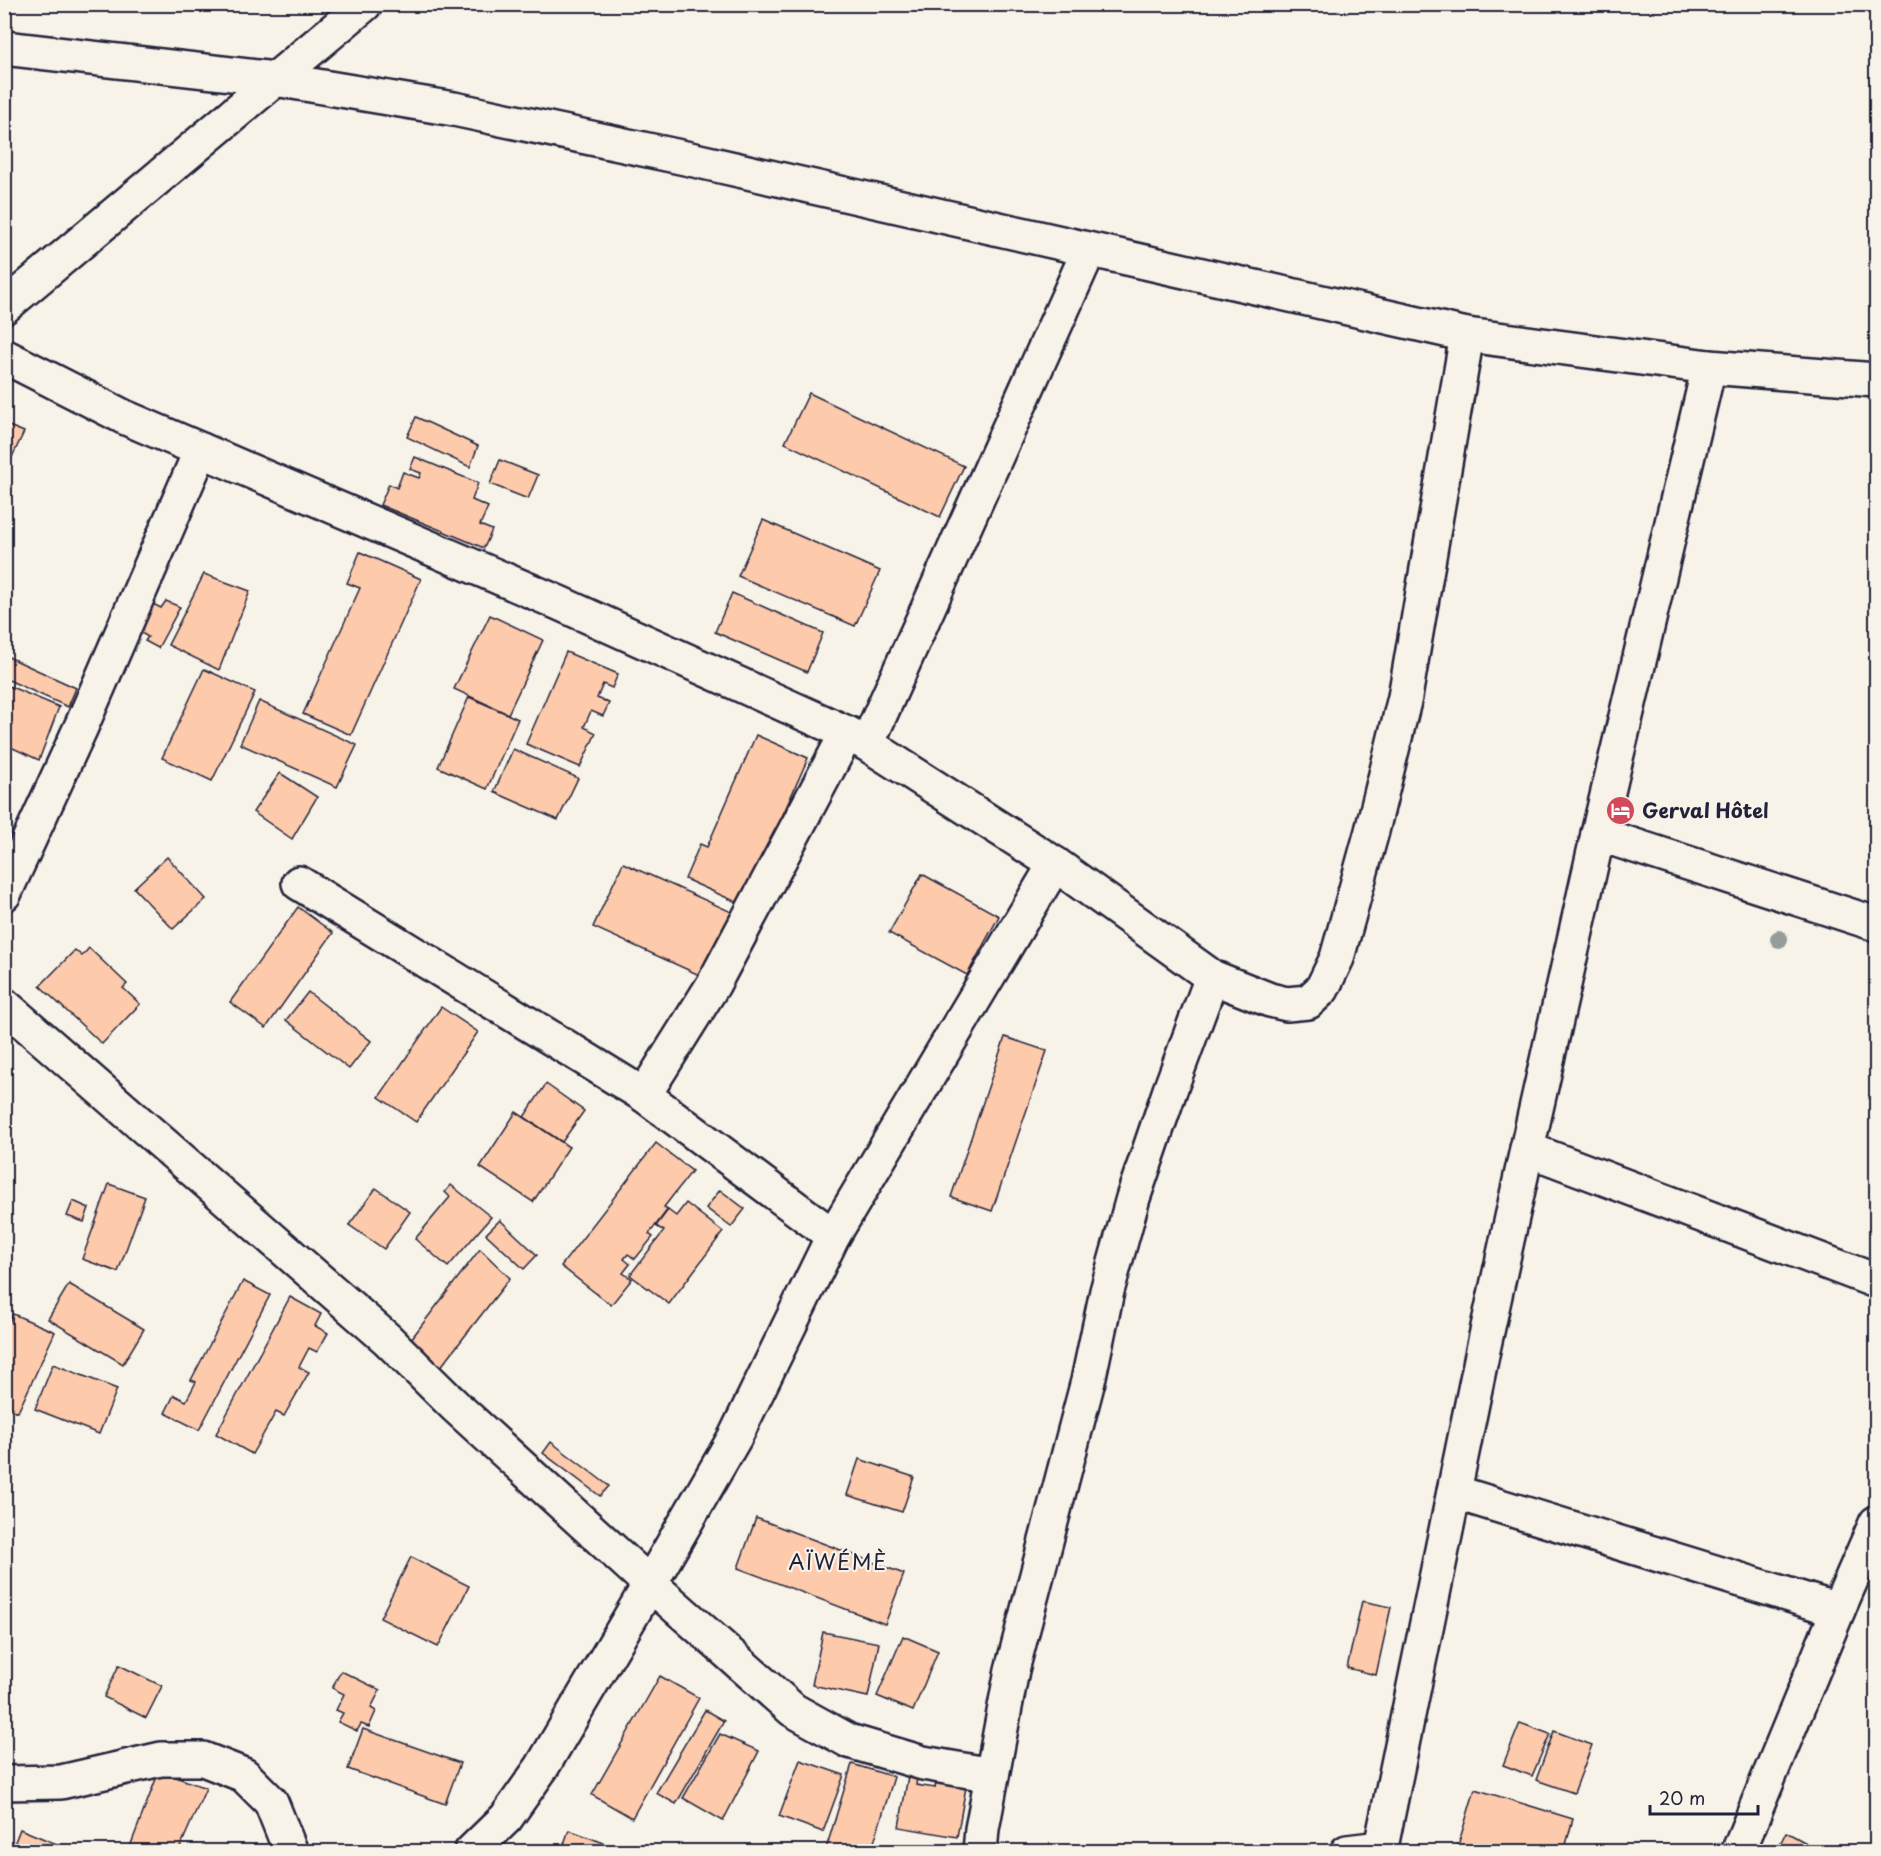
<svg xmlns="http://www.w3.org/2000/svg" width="1881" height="1856" font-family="'Playpen Sans',sans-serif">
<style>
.building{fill:#fdcaac;stroke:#22223b;stroke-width:1.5}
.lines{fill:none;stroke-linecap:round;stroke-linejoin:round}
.minor-casing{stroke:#22223b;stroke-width:38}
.tertiary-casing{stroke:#22223b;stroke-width:38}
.minor{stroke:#f7f3e8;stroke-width:33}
.tertiary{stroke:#f7f3e8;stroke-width:33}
.tree{fill:#959c9a}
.labels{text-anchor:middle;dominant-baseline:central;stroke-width:4.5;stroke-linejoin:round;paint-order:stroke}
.poi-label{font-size:20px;font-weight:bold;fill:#22223b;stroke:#f7f3e8;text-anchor:start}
.neighbourhood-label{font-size:21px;letter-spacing:1.5px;fill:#22223b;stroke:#f7f3e8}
</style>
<rect width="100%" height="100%" fill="#f7f3e8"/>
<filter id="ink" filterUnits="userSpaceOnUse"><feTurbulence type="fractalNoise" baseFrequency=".0167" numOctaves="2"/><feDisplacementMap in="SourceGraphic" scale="12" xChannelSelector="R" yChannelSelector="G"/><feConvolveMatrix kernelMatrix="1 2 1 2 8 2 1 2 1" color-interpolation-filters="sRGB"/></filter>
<g filter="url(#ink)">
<g class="building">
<path d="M809,393L964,466L940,517L785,443Z"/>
<path d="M416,417L478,446L470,467L407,437Z"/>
<path d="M4,424L24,432L4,474Z"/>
<path d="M415,457L478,483L472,500L488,507L480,525L492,530L484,548L380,505L389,484L397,488L403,472L419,478L421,473L410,469Z"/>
<path d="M500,460L538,475L528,499L490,484Z"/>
<path d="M763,520L880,571L855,626L738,576Z"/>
<path d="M360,552L421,579L351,735L303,714L360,588L347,583Z"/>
<path d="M204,574L250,591L219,670L168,645Z"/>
<path d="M732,593L823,633L807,672L715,632Z"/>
<path d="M166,601L180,607L158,648L145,641L148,637L138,631L153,604L161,608Z"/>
<path d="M490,615L543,640L508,714L454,689Z"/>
<path d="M566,652L618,674L612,688L603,684L597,698L609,703L603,716L591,711L584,727L596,733L580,767L526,744Z"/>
<path d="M4,655L76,688L68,707L4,678Z"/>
<path d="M204,669L255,692L212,781L162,758Z"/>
<path d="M4,684L59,707L39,760L4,744Z"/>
<path d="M469,697L518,719L487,789L438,767Z"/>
<path d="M259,701L357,745L337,787L240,744Z"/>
<path d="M756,735L808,758L743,905L685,879L700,844L707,847Z"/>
<path d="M513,749L578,778L558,820L494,792Z"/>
<path d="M280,773L317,797L292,839L253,812Z"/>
<path d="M167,857L206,899L173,929L134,888Z"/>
<path d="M623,863L736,914L706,978L593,927Z"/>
<path d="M922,874L999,916L967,975L889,933Z"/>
<path d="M298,907L333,933L266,1028L230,1002Z"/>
<path d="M89,948L127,984L123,988L140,1004L102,1044L40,986L75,950L82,956Z"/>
<path d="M308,992L371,1041L349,1069L286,1020Z"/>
<path d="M441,1007L478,1032L416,1122L379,1097Z"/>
<path d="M1005,1037L1047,1051L992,1211L951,1197Z"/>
<path d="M546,1084L584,1111L562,1142L524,1117Z"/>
<path d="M516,1112L569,1147L533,1202L480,1167Z"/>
<path d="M656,1143L692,1171L664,1207L668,1209L649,1234L653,1237L635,1259L628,1254L624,1259L630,1264L623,1273L632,1279L611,1305L561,1266Z"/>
<path d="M109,1184L145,1197L118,1272L82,1259Z"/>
<path d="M451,1185L491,1217L448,1267L415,1239L450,1197L445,1192Z"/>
<path d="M376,1188L410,1212L384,1249L349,1225Z"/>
<path d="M720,1190L745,1209L731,1227L706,1208Z"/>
<path d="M73,1201L89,1208L84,1222L67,1216Z"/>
<path d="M686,1203L723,1232L669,1304L630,1275L664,1231L656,1226L668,1210L676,1216Z"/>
<path d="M500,1220L537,1255L524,1269L486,1234Z"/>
<path d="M480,1249L510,1278L436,1373L408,1343Z"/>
<path d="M243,1281L270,1295L199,1430L165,1413L174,1395L186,1401L196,1382L191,1380Z"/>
<path d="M69,1284L144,1329L123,1364L48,1319Z"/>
<path d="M290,1297L321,1314L315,1326L328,1333L317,1352L309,1348L299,1367L309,1372L284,1416L276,1412L252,1454L216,1434Z"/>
<path d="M13,1314L55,1332L18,1412L4,1406V1332Z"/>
<path d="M53,1364L117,1389L99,1434L35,1409Z"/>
<path d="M551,1442L609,1486L600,1496L543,1453Z"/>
<path d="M859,1459L914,1477L902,1512L847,1495Z"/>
<path d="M756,1518L904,1574L885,1624L738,1568Z"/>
<path d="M411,1557L469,1586L438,1647L380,1618Z"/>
<path d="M1362,1601L1391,1607L1376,1675L1347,1668Z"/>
<path d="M823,1632L879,1643L868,1697L812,1685Z"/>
<path d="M903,1636L938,1651L913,1711L877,1696Z"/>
<path d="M119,1665L162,1686L146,1718L104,1697Z"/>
<path d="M341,1671L380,1690L371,1708L376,1711L369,1727L361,1724L357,1731L338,1722L343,1713L336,1710L344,1694L332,1688Z"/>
<path d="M660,1676L699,1698L632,1818L592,1795Z"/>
<path d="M705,1710L724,1721L676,1804L656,1793Z"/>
<path d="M1520,1723L1550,1734L1532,1776L1503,1765Z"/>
<path d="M363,1729L460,1763L445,1804L348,1769Z"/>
<path d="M1554,1731L1592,1745L1574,1793L1536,1780Z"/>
<path d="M720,1734L759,1751L723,1821L683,1798Z"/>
<path d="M800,1760L844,1775L823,1832L779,1816Z"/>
<path d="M852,1764L894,1777L871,1852H825Z"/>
<path d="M159,1771L206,1788L178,1852H128Z"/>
<path d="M908,1776L917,1778L916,1785L935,1788L936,1781L966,1787L957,1837L899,1827Z"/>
<path d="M1475,1789L1573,1819L1564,1852H1456Z"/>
<path d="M20,1829L76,1852H11Z"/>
<path d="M569,1830L612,1846L610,1852H561Z"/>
<path d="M1786,1832L1823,1852H1776Z"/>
</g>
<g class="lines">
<defs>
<g id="minor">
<path d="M4,307L365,4"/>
<path d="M4,356L124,417L559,603L847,733L867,744L1055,864L1212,977L1270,1000L1287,1004L1308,1002L1322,989L1337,958L1372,831L1405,697L1467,335"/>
<path d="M867,744L1089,250"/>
<path d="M1598,834L1876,924"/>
<path d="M299,883L644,1095"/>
<path d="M4,894L81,727L201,450"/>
<path d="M4,1005L387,1339L455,1406L650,1584L793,1710L849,1741L923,1763L992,1775"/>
<path d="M1527,1149L1876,1281"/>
<path d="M833,1236L644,1095L713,985L847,733"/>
<path d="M1454,1492L1838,1610"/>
<path d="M4,1783L61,1782L161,1759H203L244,1775L271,1802L291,1852"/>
<path d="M471,1852L506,1818L542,1767L650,1584L735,1437L833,1236L1055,864"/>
<path d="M980,1852L982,1829L1012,1670L1088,1381L1107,1291L1133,1198L1170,1090L1212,977"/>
<path d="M1347,1852L1380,1848"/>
<path d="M1380,1852L1483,1350L1527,1149L1598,834L1709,367"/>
<path d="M1738,1852L1838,1610L1876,1523"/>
</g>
<path id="tertiary" d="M4,48L275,79L454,109L690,159L1467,335L1709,367L1876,380"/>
</defs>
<use href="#minor" class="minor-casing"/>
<use href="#tertiary" class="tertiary-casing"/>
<use href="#minor" class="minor"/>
<use href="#tertiary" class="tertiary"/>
</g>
<circle class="tree" cx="1779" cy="939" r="9"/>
</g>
<defs>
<symbol id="hotel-disc" viewBox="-11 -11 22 22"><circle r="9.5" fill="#d1495b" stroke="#f7f3e8"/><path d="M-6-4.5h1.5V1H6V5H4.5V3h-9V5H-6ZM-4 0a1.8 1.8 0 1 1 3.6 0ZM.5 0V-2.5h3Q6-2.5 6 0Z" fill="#fff"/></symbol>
</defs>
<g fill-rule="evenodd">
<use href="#hotel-disc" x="1604" y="794" width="33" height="33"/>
</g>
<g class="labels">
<g class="poi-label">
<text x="1642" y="810">Gerval Hôtel</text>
</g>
<g class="neighbourhood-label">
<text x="838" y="1561">AÏWÉMÈ</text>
</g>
</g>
<rect width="1881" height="1856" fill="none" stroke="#f7f3e8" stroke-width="24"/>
<rect x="12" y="12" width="1857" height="1832" fill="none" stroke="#22223b" stroke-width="2" filter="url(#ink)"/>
<path d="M1650 1805v9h108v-9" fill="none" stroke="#22223b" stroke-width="3"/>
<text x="1659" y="1805" font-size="18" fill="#22223b" stroke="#f7f3e8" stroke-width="4.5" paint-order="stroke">20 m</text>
</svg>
